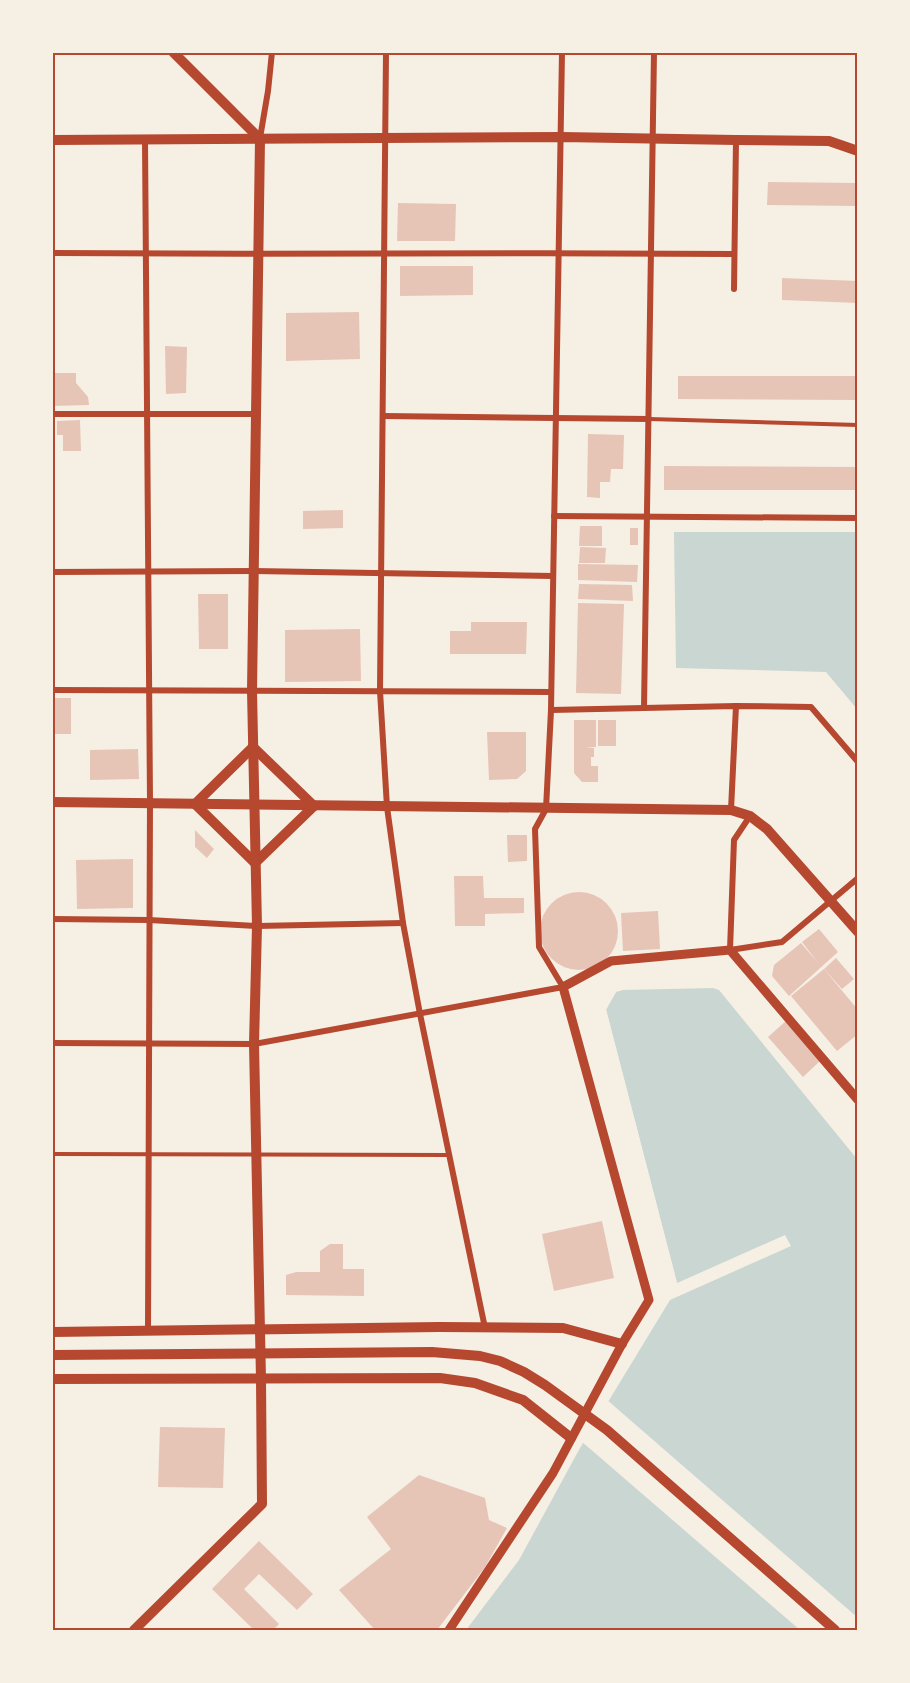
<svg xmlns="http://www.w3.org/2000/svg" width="910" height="1683" font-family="'Fira Sans',sans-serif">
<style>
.water{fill:#c9d6d2}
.pier{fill:#f6efe4}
.building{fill:#e6c5b7}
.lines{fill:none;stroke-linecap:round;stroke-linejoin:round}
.service{stroke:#b5482f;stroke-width:4}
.minor{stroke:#b5482f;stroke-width:6}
.tertiary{stroke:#b5482f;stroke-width:9}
.secondary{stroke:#b5482f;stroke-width:10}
.neatline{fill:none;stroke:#b5482f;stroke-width:2}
</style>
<rect width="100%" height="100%" fill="#f6efe4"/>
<g class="water">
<path d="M674,532H857V709L826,672L676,668Z"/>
<path d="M713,988L719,990L857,1159V1630H466L519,1560L580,1448L670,1300L677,1283L606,1009L616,992L623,990Z"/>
</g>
<g class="pier">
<path d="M616,992L606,1010L677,1283L785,1235L791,1246L670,1300L669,1295L674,1283L603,1010L611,993Z"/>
<path d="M606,1399L857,1617V1630H800L581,1441Z"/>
</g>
<g class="building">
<path d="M768,182L858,183V206L767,205Z"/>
<path d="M398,203L456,204L455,241H397Z"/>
<path d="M400,266H473V295L400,296Z"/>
<path d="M782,278L858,281V303L782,300Z"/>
<path d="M359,312L360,359L286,361V313Z"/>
<path d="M165,346L187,347L186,393L166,394Z"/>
<path d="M52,373H76V383L88,397L89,405L52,406Z"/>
<path d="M678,376H858V400L678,399Z"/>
<path d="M80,420L81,451H63V435H57V421Z"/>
<path d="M588,434L624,435L623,469H611L610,482H600V498L587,497Z"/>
<path d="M664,466L858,467V490H664Z"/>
<path d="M343,510V528L303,529V511Z"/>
<path d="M580,526H602V546H579Z"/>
<rect x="630" y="528" width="8" height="17"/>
<path d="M580,547L606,548L605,563H579Z"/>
<path d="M578,564L638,565L637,582L578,580Z"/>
<path d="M579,584L632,585L633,601L578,599Z"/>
<path d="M198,594H228V649H199Z"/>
<path d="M578,603L624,604L621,694L576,693Z"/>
<path d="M471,622H527L526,654H450V631H471Z"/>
<path d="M360,629L361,681L285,682V630Z"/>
<rect x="52" y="698" width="19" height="36"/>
<path d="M574,720H596V747H586L594,748V757H591V766H598V782H582L574,773Z"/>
<rect x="598" y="720" width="18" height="26"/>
<path d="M487,732H526V771L517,779L489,780Z"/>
<path d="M138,749L139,779L90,780V750Z"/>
<path d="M195,830L214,849L207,858L195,847Z"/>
<path d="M507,835H527V861L508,862Z"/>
<path d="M133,859V908L77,909L76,860Z"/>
<path d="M454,876H483L484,898H524V913L485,914V926H455Z"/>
<circle cx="579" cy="931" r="39"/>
<path d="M658,911L660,949L623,951L621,913Z"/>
<path d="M819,929L838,952L789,996L772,976L774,965L801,943L818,963L802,942Z"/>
<path d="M836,958L854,979L842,989L824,969Z"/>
<path d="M824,969L858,1010V1034L837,1051L791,996Z"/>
<path d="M786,1021L820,1061L803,1077L768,1037Z"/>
<path d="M602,1221L614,1278L554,1291L542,1234Z"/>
<path d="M330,1244H343V1269H364V1296L286,1295V1275L296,1272H320V1251Z"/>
<path d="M160,1427L225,1428L223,1488L158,1487Z"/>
<path d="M419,1475L485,1498L489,1520L507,1528L485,1567L437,1630H375L339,1590L391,1549L367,1517Z"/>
<path d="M259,1541L313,1594L297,1610L259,1574L244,1589L279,1624L273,1630H254L212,1589Z"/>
</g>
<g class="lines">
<g class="service">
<path d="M649,419L858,425"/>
<path d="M52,1154L449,1155"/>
</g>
<g class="minor">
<path d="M386,52L380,691L387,807L403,923L420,1014L485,1328"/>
<path d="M260,138L268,91L272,52"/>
<path d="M145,140L150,802L148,1331"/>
<path d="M52,253C279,255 506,252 733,254"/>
<path d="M734,289L736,140"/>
<path d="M52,414H256"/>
<path d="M383,416L649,419"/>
<path d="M554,516L858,518"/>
<path d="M52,572L254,571L553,576"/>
<path d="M52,690L551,692"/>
<path d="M644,708L654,52"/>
<path d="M551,710L736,706L811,707L858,762"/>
<path d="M731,810L736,706"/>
<path d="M750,816L734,840L730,950L782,942L858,878"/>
<path d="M52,919L149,920L257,926L403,923"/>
<path d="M52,1043L254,1044L563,987L539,947L535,829L546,809L551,710L562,52"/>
</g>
<path class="tertiary" d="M449,1630L553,1473L622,1344L649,1300L563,987L611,961L730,950L858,1100"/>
<g class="secondary">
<path d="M52,140L562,137L736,140L829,141L858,151"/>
<path d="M253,747L314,806"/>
<path d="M52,802L731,810L750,816L767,829L858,932"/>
<path d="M195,804L255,863"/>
<path d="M195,804L253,747"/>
<path d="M255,863L314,806"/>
<path d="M52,1332L439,1327L563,1328L622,1344"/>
<path d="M52,1355L432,1352L480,1356L500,1361L524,1372L545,1385L607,1430L835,1630"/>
<path d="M52,1379L440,1378L475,1383L523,1400L571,1438"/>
<path d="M134,1630L262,1504L261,1379L254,1044L257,926L252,691L260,139L173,52"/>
</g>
</g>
<rect width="910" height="1683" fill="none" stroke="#f6efe4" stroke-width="108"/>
<rect x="54" y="54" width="802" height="1575" class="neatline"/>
</svg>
